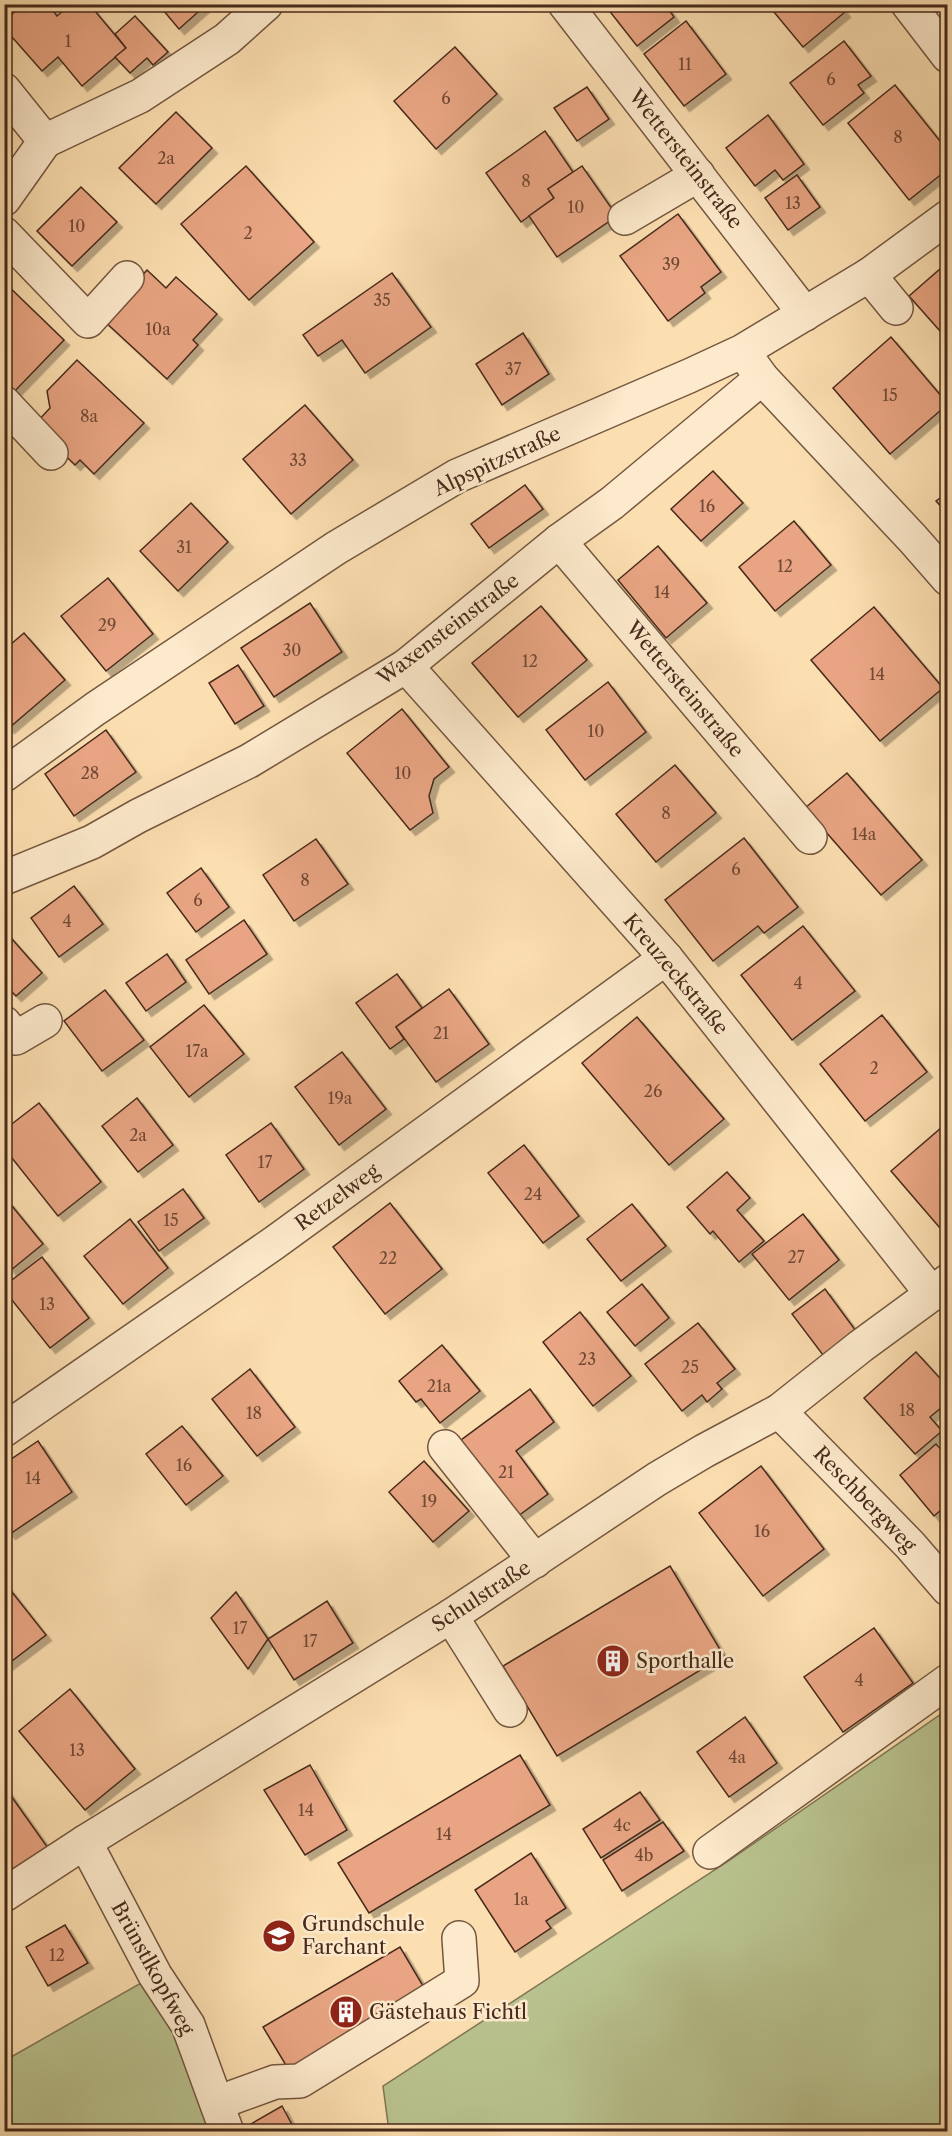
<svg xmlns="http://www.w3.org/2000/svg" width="952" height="2136" font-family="'Libre Caslon Text',serif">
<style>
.green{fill:#b9c38f;stroke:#807655;stroke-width:1.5}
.building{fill:#e9a583;stroke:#472a1b;stroke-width:1.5;filter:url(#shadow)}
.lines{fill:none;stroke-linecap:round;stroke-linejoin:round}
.minor-casing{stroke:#745740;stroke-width:36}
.minor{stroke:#fdeacc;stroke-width:33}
.labels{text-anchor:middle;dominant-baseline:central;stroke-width:5;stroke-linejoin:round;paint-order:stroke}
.number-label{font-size:16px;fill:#704935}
.street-label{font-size:20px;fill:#472a1b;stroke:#fdeacc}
.poi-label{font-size:20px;fill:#472a1b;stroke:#fdeacc;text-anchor:start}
</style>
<defs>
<filter id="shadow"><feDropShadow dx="5.5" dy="5.5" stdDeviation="0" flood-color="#0004"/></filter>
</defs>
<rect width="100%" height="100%" fill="#fcdfb1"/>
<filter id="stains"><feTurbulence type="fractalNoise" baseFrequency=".00333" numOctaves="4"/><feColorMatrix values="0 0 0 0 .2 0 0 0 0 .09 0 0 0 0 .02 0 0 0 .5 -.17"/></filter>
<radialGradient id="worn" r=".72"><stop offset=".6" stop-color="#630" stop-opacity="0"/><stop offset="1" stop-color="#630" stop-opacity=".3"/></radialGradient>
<g class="green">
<path d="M947,1710V2131H389L383,2086L727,1862Z"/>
<path d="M155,1975L227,2131H5L4,2061Z"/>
</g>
<g class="building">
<path d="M24,4H48L57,16L71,4H89L126,48L82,86L58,57L42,71L4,28V21Z"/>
<path d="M158,4H207L179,29Z"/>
<path d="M604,4H665L674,17L637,46Z"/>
<path d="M771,4H839L845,12L803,47L769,6Z"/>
<path d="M135,16L168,52L153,65L147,58L130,73L115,57L126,48L115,34Z"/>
<path d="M686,21L726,74L684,106L644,54Z"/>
<path d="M844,41L871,76L858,85L864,93L823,125L790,83Z"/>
<path d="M455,47L497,94L436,149L394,101Z"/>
<path d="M895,85L948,151V169L909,200L848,123Z"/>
<path d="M587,87L609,119L577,141L554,108Z"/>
<path d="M176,112L212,148L156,204L119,168Z"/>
<path d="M768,115L804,164L783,180L775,170L755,186L726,148Z"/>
<path d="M545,131L573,172L548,189L554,198L521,222L486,173Z"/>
<path d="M246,166L314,242L249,300L181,224Z"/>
<path d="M582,166L617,216L557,257L529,216L554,198L548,189Z"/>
<path d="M797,175L820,207L788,230L765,198Z"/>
<path d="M81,187L117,222L72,266L37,231Z"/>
<path d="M678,214L721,272L701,287L705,293L668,321L620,256Z"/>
<path d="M948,262V340L909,296Z"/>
<path d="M147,270L166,288L176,277L217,314L193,340L198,345L167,379L102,319Z"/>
<path d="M392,273L431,327L365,373L342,340L318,356L303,335Z"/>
<path d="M4,282L64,340L10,396L4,390Z"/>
<path d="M523,333L549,374L502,405L476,364Z"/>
<path d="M891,337L948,404L890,454L833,388Z"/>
<path d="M77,360L144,423L94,474L80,460L75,465L34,425L50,408L47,391Z"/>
<path d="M305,405L353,460L291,514L243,459Z"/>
<path d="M713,471L743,503L701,541L671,509Z"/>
<path d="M525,485L543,509L489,548L471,524Z"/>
<path d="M948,492V514L936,501Z"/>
<path d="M191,503L228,542L178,591L140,551Z"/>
<path d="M794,521L831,565L775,611L739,567Z"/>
<path d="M658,546L707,603L666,638L618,580Z"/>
<path d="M108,578L153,634L106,671L61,616Z"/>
<path d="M310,603L342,652L274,697L241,648Z"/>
<path d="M541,606L587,660L518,717L472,663Z"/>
<path d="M874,607L943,688L880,741L811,660Z"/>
<path d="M24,633L65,680L9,728L4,723V650Z"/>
<path d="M238,665L264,706L235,724L209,683Z"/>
<path d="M608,682L646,732L585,780L546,730Z"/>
<path d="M402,709L449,767L434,779L429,796L433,813L410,830L347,753Z"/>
<path d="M106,730L136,772L74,816L45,774Z"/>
<path d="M675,765L716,813L656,862L616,814Z"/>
<path d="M847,773L922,860L881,895L805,808Z"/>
<path d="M744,838L798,907L764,933L758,926L713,961L665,900Z"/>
<path d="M316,839L348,884L294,921L263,875Z"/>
<path d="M201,868L229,907L196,932L167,893Z"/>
<path d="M74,886L103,924L59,957L31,918Z"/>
<path d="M244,920L267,954L209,994L186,960Z"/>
<path d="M803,926L855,991L792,1040L741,975Z"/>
<path d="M4,930L42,973L16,996L4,984Z"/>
<path d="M167,954L186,982L146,1011L126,983Z"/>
<path d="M397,974L422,1008L396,1027L404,1039L390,1049L356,1003Z"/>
<path d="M449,989L489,1044L436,1082L396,1027Z"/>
<path d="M105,990L144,1040L102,1071L64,1021Z"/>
<path d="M204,1005L244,1054L189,1097L150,1047Z"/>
<path d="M882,1015L927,1072L865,1121L820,1064Z"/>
<path d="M637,1017L724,1119L669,1165L582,1063Z"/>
<path d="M342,1052L386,1109L339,1145L295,1087Z"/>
<path d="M137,1098L173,1145L138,1172L102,1126Z"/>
<path d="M39,1103L101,1182L58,1216L4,1148V1130Z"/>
<path d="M948,1122V1222L940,1228L891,1171Z"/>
<path d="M271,1123L304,1169L259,1202L226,1155Z"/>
<path d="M524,1145L579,1216L543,1243L488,1173Z"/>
<path d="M727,1172L750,1198L737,1210L764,1241L739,1262L713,1231L710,1234L687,1207Z"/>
<path d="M183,1189L204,1218L159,1251L138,1222Z"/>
<path d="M8,1201L43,1244L11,1270L4,1261V1204Z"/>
<path d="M390,1203L442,1269L385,1314L333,1247Z"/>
<path d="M632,1204L666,1246L621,1281L587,1239Z"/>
<path d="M803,1214L839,1260L789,1300L752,1254Z"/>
<path d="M130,1219L168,1268L123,1304L84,1256Z"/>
<path d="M42,1257L89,1318L50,1348L4,1290V1286Z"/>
<path d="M642,1284L669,1318L635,1346L607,1312Z"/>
<path d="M825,1289L856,1331L823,1355L792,1314Z"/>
<path d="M580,1312L631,1376L593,1406L543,1342Z"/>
<path d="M698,1323L735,1369L717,1383L722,1389L707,1402L702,1395L682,1411L645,1364Z"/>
<path d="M442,1345L480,1391L440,1423L421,1399L416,1402L399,1381Z"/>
<path d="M916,1352L948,1387V1402L930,1417L942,1431L915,1454L864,1398Z"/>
<path d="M250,1369L295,1427L257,1456L212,1399Z"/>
<path d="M530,1389L554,1422L516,1451L548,1494L514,1519L457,1443Z"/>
<path d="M182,1426L223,1476L186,1505L146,1454Z"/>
<path d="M38,1441L72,1492L10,1534L4,1527V1464Z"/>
<path d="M936,1444L948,1457V1504L934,1516L900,1475Z"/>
<path d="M424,1461L469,1511L433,1542L389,1492Z"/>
<path d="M761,1466L824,1549L763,1596L699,1513Z"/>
<path d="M670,1566L724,1656L557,1756L503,1666Z"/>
<path d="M4,1582L46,1635L4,1667Z"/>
<path d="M236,1592L268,1639L248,1669L211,1618Z"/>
<path d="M327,1601L353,1643L294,1680L268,1639Z"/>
<path d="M874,1628L913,1683L843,1732L804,1677Z"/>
<path d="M70,1689L135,1769L85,1810L19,1731Z"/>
<path d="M745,1717L777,1763L729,1797L697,1752Z"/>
<path d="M520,1755L550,1805L369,1913L338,1863Z"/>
<path d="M310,1765L347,1830L305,1855L264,1790Z"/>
<path d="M4,1786L48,1848L4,1879Z"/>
<path d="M640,1792L660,1820L601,1858L583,1829Z"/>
<path d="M663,1822L684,1851L622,1891L603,1860Z"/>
<path d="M531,1853L566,1908L546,1921L551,1928L515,1952L475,1890Z"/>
<path d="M65,1925L88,1963L48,1986L26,1947Z"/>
<path d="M400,1947L429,1996L293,2077L263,2027Z"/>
<path d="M282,2106L296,2132H237Z"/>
</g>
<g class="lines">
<defs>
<g id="minor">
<path d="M565,4L805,314"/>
<path d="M908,4L948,56"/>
<path d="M4,90L45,141L4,199"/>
<path d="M45,141L140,96L227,39L266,4"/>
<path d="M625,218L698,175"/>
<path d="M4,234L88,321L127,278"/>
<path d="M869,275L896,308"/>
<path d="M749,360L762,378L913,539L948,579"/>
<path d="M4,403L51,453"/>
<path d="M559,541L810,837"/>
<path d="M406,666L666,958L932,1294"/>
<path d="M4,775L95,709L336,548L457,476L689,376L743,351L869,275L948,217"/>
<path d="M4,878L92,842L138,816L249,761L406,666L559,541L612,503L762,378"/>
<path d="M4,1023L16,1038L45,1021"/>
<path d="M779,1411L910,1545L948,1589"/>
<path d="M4,1430L274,1243L666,958"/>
<path d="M445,1447L535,1561"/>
<path d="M451,1616L510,1710"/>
<path d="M85,1842L155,1975L188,2025L227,2132"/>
<path d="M710,1852L948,1681"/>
<path d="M4,1895L85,1842L451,1616L657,1479L704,1451L779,1411L861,1346L932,1294L948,1281"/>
<path d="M217,2103L275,2082L300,2081L462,1981L459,1938"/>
</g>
</defs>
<use href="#minor" class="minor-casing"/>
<use href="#minor" class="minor"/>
</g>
<defs>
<symbol id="building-disc" viewBox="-11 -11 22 22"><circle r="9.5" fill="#8f2418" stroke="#fdeacc"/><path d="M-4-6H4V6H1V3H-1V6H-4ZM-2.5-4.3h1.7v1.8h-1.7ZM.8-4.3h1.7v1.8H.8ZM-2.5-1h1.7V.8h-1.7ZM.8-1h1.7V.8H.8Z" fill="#fff"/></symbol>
<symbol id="school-disc" viewBox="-11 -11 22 22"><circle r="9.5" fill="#8f2418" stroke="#fdeacc"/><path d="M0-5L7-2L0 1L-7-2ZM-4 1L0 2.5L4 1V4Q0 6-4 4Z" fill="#fff"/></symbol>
</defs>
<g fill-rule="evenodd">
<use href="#building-disc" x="594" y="1642" width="38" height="38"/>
<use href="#school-disc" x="260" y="1917" width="38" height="38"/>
<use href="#building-disc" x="327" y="1993" width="38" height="38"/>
</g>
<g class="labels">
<g class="number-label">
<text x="68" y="41">1</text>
<text x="685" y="64">11</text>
<text x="831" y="79">6</text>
<text x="446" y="98">6</text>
<text x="898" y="137">8</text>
<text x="166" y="158">2a</text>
<text x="526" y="181">8</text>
<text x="793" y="203">13</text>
<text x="576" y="207">10</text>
<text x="77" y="226">10</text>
<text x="248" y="233">2</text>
<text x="671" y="264">39</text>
<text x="382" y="300">35</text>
<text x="158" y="329">10a</text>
<text x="513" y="369">37</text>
<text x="890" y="395">15</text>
<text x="89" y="416">8a</text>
<text x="298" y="460">33</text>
<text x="707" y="506">16</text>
<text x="184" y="547">31</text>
<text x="785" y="566">12</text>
<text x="662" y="592">14</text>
<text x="107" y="625">29</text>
<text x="292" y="650">30</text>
<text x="530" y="661">12</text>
<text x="877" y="674">14</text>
<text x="596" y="731">10</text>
<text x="90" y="773">28</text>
<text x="403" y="773">10</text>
<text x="666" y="813">8</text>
<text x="864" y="834">14a</text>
<text x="736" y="869">6</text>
<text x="305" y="880">8</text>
<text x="198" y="900">6</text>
<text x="67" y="921">4</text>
<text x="798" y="983">4</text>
<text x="441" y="1033">21</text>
<text x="197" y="1051">17a</text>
<text x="874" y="1068">2</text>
<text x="653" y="1091">26</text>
<text x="340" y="1098">19a</text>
<text x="138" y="1135">2a</text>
<text x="265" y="1162">17</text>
<text x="533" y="1194">24</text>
<text x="171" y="1220">15</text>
<text x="796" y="1257">27</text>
<text x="388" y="1258">22</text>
<text x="47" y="1304">13</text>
<text x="587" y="1359">23</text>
<text x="690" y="1367">25</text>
<text x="439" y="1386">21a</text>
<text x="907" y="1410">18</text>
<text x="254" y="1413">18</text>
<text x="184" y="1465">16</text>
<text x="506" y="1472">21</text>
<text x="33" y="1478">14</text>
<text x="429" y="1501">19</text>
<text x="762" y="1531">16</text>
<text x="240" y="1628">17</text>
<text x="310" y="1641">17</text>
<text x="859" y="1680">4</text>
<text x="77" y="1750">13</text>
<text x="737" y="1757">4a</text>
<text x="306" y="1810">14</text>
<text x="622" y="1825">4c</text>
<text x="444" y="1834">14</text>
<text x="644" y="1855">4b</text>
<text x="521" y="1899">1a</text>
<text x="57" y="1955">12</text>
</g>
<g class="street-label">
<text transform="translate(686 159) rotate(52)">Wettersteinstraße</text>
<text transform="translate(497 461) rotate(-25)">Alpspitzstraße</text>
<text transform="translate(448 629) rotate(-37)">Waxensteinstraße</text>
<text transform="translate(685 689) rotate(50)">Wettersteinstraße</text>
<text transform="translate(676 974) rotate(50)">Kreuzeckstraße</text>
<text transform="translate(337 1197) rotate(-36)">Retzelweg</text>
<text transform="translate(865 1499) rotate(46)">Reschbergweg</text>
<text transform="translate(481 1596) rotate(-33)">Schulstraße</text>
<text transform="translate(153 1968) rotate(61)">Brünstlkopfweg</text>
</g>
<g class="poi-label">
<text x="636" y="1661">Sporthalle</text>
<text x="302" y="1924">Grundschule<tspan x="302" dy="23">Farchant</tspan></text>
<text x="369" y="2012">Gästehaus Fichtl</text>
</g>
</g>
<rect width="952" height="2136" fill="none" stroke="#fcdfb1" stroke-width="24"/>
<rect x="6" y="6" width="940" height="2124" fill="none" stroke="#472a1b" stroke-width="3"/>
<rect x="12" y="12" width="928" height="2112" fill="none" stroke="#472a1b" stroke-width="1.5"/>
<rect width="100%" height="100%" filter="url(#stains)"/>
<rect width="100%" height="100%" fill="url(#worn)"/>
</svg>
